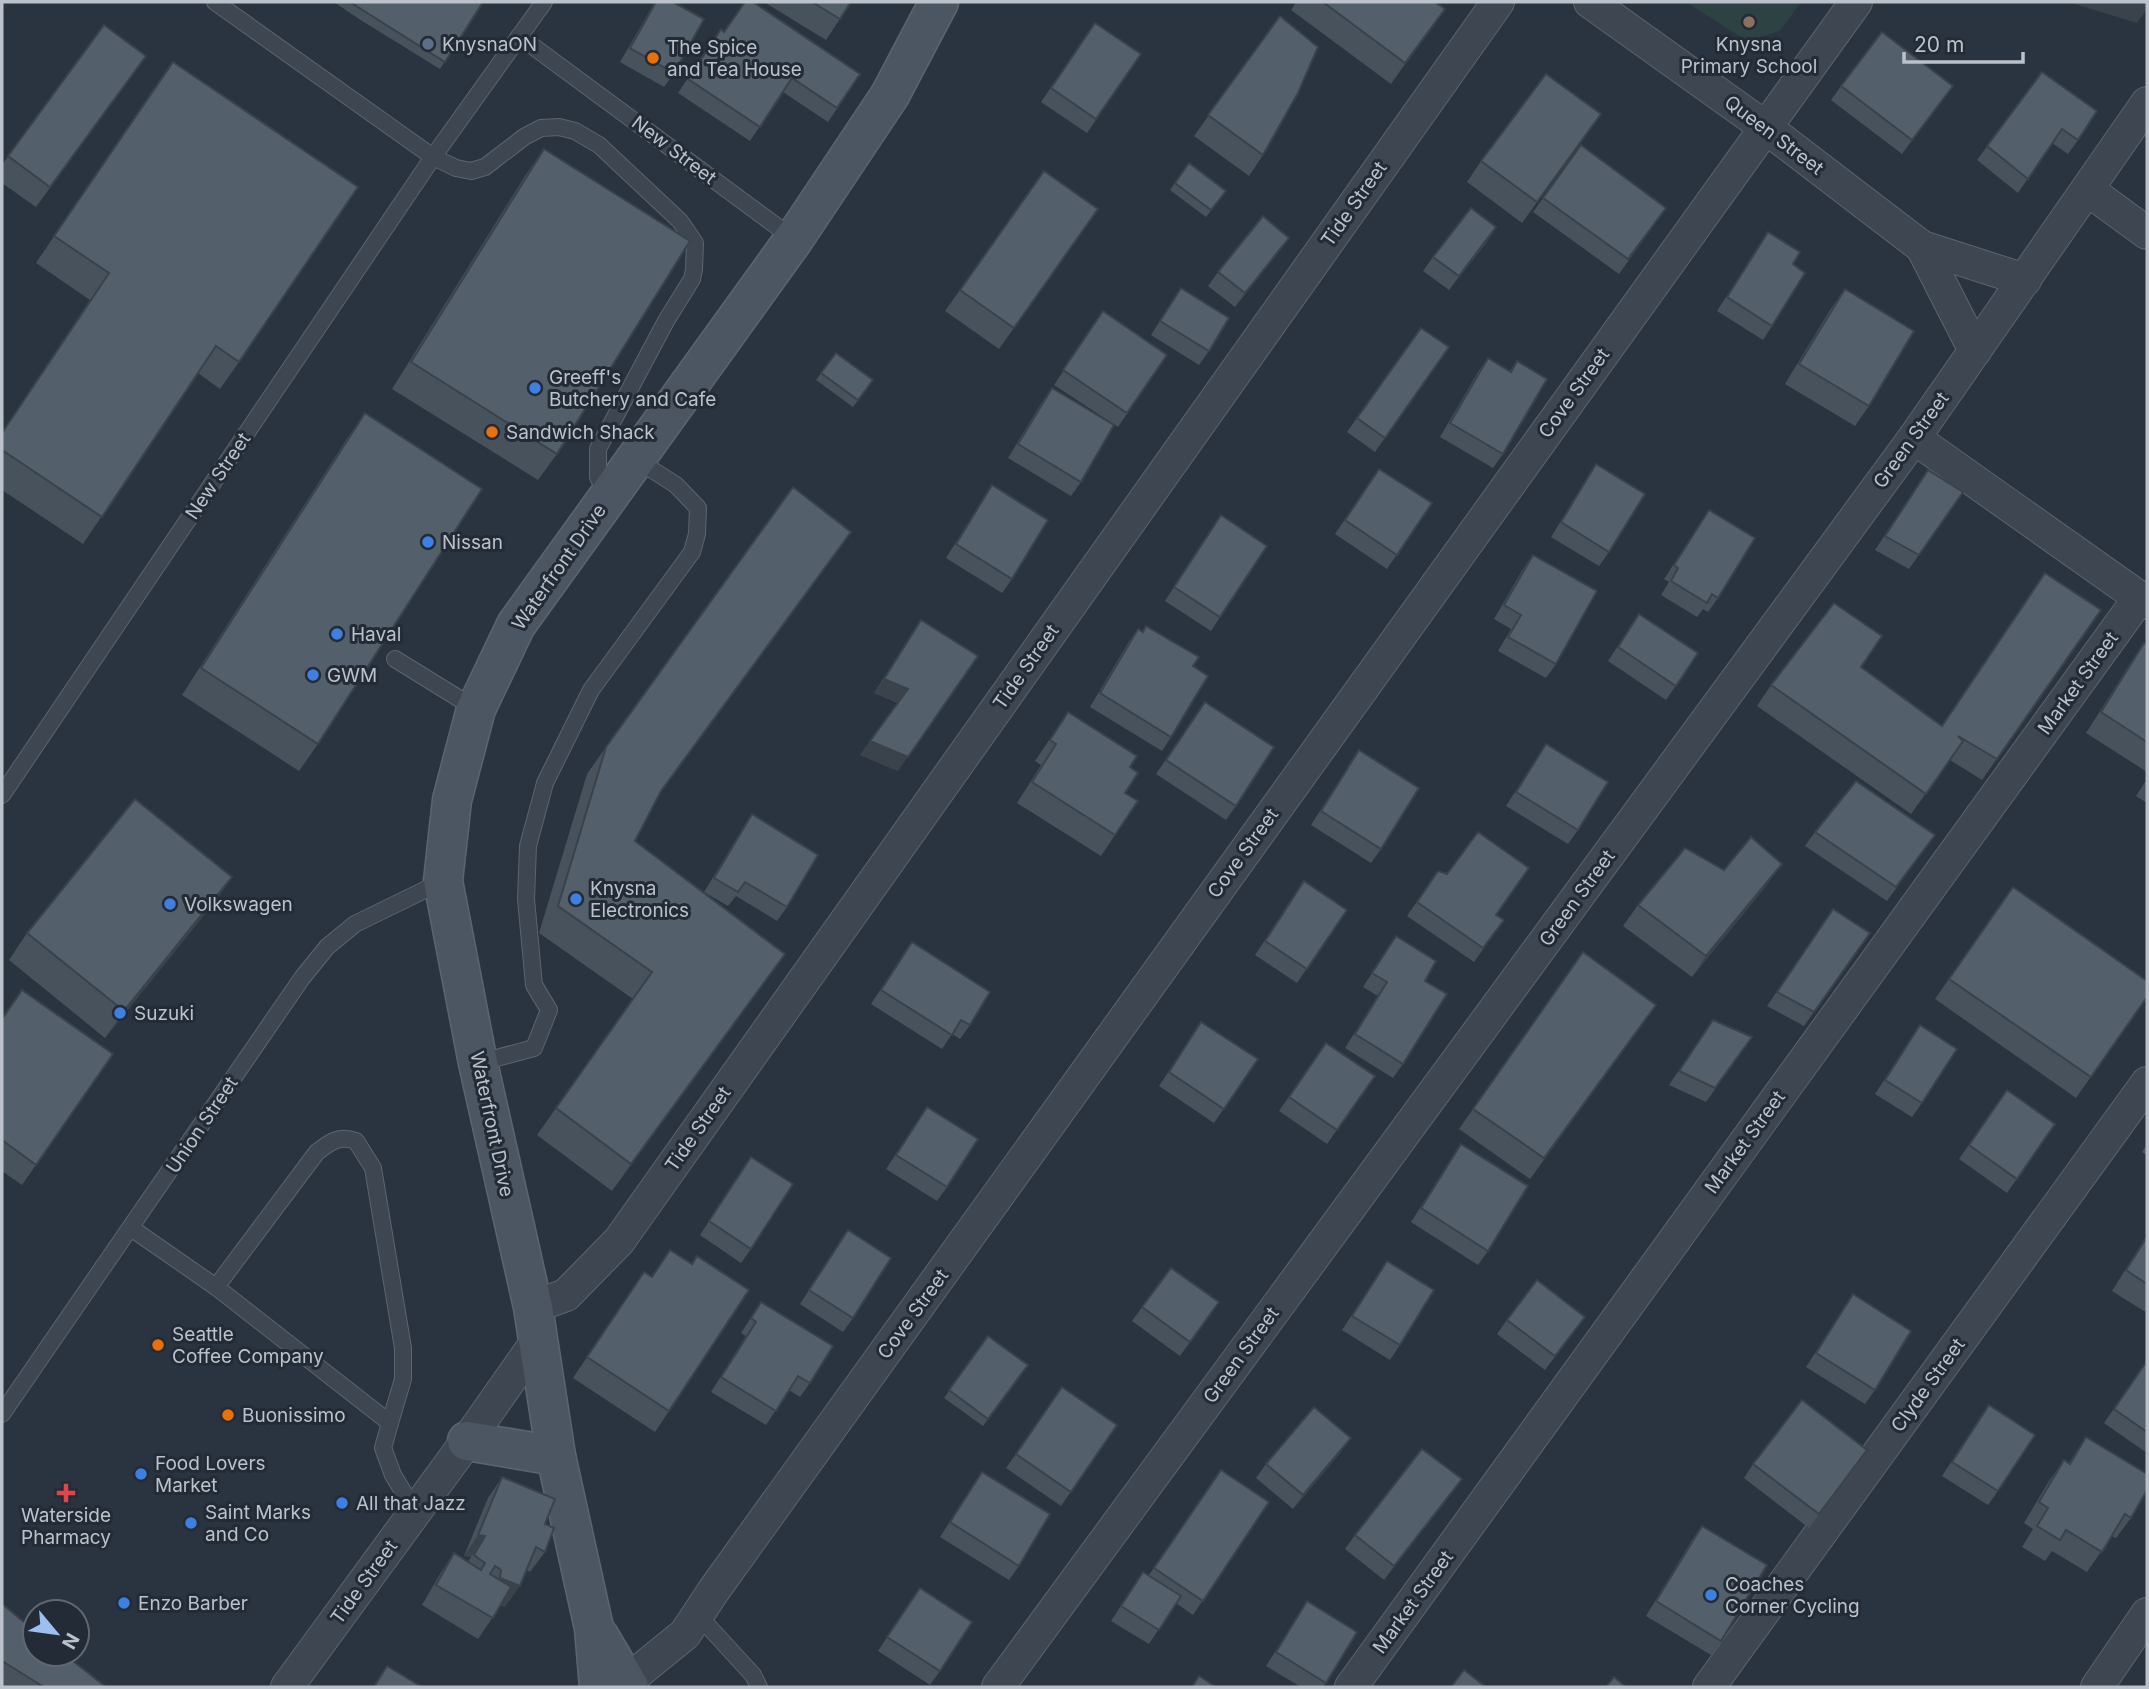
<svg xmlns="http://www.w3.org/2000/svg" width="2149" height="1689" font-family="Inter,sans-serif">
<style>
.pitch{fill:#2d4243}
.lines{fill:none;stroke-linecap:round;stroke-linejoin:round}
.lane-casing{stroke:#5c646e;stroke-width:18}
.street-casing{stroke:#5c646e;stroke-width:34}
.secondary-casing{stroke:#5c646e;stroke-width:41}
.lane{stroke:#3e4651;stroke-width:16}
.street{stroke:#3e4651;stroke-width:32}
.secondary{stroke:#4c5663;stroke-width:38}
.wall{fill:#47525c}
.shaded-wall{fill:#3a424b}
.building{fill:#535f6b;stroke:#3a424b;stroke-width:2}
.education-dot{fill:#8d6e63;stroke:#232b36;stroke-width:2.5}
.service-dot{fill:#5c6f8a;stroke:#232b36;stroke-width:2.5}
.food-dot{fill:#e8710a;stroke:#232b36;stroke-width:2.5}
.shop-dot{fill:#3f7fe0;stroke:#232b36;stroke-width:2.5}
.health-dot{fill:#e0444e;stroke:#232b36;stroke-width:2.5}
.labels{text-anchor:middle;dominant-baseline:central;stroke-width:6;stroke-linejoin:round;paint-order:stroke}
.poi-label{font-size:19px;fill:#bbc2cb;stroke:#232b36;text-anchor:start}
.street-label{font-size:19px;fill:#bbc2cb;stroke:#232b36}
</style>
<rect width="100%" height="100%" fill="#2a3441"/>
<path class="pitch" d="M1686,2H1801L1780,31L1747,41Z"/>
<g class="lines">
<defs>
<g id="lane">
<path d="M215,2L433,157L456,168L471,171L485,167L524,137L541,128L559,127L575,131L599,145L680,221L695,243L694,270L692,279L666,321L598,449V477L608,496"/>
<path d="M519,36L794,239"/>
<path d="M395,659L476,709"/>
<path d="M2,795L433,157L544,2"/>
<path d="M478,1063L534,1048L549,1010L534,985L526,899L528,846L545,783L591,690L692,552L697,534L698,508L676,485L637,460"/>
<path d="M131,1228L216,1287L390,1423L383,1448L393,1475L415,1511"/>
<path d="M216,1287L317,1152C330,1142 339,1135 356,1141L373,1168L403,1348V1379L390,1423"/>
<path d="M2,1414L302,978L327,947L355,924L443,881"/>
<path d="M698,1615L753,1675L759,1687"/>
</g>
<g id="street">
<path d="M1590,2L1765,127L1922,247L2025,280"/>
<path d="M2088,190L2147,233"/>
<path d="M1922,247L1975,351"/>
<path d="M1914,438L2147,603"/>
<path d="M533,1307L566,1295L619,1241L1498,2"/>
<path d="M287,1687L467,1441L538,1340"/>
<path d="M614,1687L626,1682L685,1634L714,1590L1856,2"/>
<path d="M998,1687L1914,438L2147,103"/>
<path d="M1351,1687L2140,597"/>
<path d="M1709,1687L2147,1083"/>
<path d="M2097,1687L2147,1614"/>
</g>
<g id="secondary">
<path d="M467,1441L556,1456"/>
<path d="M599,1636L629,1687"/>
<path d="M599,1687L594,1628L556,1456L533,1307L478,1063L443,881L452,800L476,709L516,625L794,239L890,95L939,2"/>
</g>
</defs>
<use href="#lane" class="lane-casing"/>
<use href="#street" class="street-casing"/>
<use href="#secondary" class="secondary-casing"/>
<use href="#lane" class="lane"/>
<use href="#street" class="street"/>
<use href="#secondary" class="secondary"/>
</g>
<g class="wall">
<path d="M334,2H483L440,69L359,19Z"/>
<path d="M655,2H673L674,73L664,87L620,62Z"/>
<path d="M764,2H851L826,40Z"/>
<path d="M1296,2H1435L1445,9L1391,84L1291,10Z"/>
<path d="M1280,16L1263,155L1249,176L1194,136Z"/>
<path d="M1095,23L1141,54L1087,133L1041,102Z"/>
<path d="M104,25L146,56L36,207L2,183V165Z"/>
<path d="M724,32L860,74L828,122L783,92L750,141L678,93L711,44Z"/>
<path d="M2042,72L2078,140L2068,154L2052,143L2018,193L1977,160Z"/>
<path d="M1841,86H1953L1902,154L1831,100Z"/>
<path d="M154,88L239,362L220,389L198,373L83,544L2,490V432L90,300L36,263Z"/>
<path d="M1601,114L1522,223L1467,182L1481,161Z"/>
<path d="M1581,145L1666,208L1619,274L1533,212Z"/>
<path d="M544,149L557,454L538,480L392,389L525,176Z"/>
<path d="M1189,163L1226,191L1206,217L1170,190Z"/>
<path d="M1044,171L1098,209L999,349L945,311Z"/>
<path d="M1768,232L1793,264L1772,326L1763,340L1717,311Z"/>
<path d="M1289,238L1235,307L1208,286L1218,272Z"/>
<path d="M1487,242L1449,290L1423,271L1433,257Z"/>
<path d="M1181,288L1209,351L1199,365L1151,335Z"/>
<path d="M1845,289L1869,406L1855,426L1785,384L1830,310Z"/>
<path d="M1103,311L1167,355L1118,427L1054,385Z"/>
<path d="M1421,328L1449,347L1375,452L1347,432Z"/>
<path d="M836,353L873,380L853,407L816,380Z"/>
<path d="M1488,358L1510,371L1517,361L1503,454L1493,468L1440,437L1478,372Z"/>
<path d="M1052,388L1081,482L1071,496L1008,458L1042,402Z"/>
<path d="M365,413L318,744L299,771L182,695L346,440Z"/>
<path d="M1596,464L1609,552L1599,566L1551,537Z"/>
<path d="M1379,469L1432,503L1387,569L1335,534Z"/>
<path d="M1928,470L1963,492L1909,569L1875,550Z"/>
<path d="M992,485L1012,579L1002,593L946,558Z"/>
<path d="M1709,510L1718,598L1708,612L1703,609L1697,617L1661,595L1669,582L1664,579Z"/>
<path d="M1212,529L1220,617L1211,631L1165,601Z"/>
<path d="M1533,555L1556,664L1546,678L1498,651L1511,629L1494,619L1523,569Z"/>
<path d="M832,559L659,795L635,841L785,954L612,1191L537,1135L633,999L539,933L587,774L606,747Z"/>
<path d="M2101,610L1982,780L1950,760L1911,814L1757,706L1771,685L1861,667L1941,726Z"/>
<path d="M1639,614L1698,653L1666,700L1608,661Z"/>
<path d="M921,620L898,771L860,755L898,703L874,693Z"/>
<path d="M1146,626L1193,666L1171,737L1162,751L1090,707L1128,643L1138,629L1142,632Z"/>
<path d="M2144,643L2147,645V772L2086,733L2130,664Z"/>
<path d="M1205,702L1236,806L1226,820L1156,774Z"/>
<path d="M1068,712L1125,793L1115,835L1101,856L1017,803L1041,765L1035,761Z"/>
<path d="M1546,744L1578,830L1568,844L1506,806Z"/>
<path d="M1359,750L1381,849L1371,863L1311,825Z"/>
<path d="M2147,779V803L2136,796Z"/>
<path d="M752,814L787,907L777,921L736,896L728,906L704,892L743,828Z"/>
<path d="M1815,832L1935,835L1887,901L1805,846Z"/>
<path d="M1724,870L1767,885L1692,977L1623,926L1638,905Z"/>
<path d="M1438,871L1504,920L1474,962L1407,916Z"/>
<path d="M232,877L213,904L105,1038L9,960L27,933Z"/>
<path d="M1304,881L1347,910L1297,983L1255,955Z"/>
<path d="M2013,887L2147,997L2076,1098L1935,999Z"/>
<path d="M1833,909L1870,933L1804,1026L1767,1006Z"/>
<path d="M1396,936L1403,1064L1393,1078L1345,1048L1378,996L1363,987Z"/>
<path d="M912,942L970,1025L960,1039L952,1034L942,1049L871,1004Z"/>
<path d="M1583,952L1641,1026L1530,1179L1459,1129Z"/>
<path d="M2,1019L113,1054L22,1185L2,1171Z"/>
<path d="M1713,1020L1752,1037L1706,1102L1669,1085Z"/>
<path d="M1920,1025L1922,1103L1912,1117L1875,1094Z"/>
<path d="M1192,1036L1258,1059L1214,1123L1159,1086Z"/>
<path d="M1326,1043L1375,1076L1327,1144L1279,1111Z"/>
<path d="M2007,1090L2055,1124L2007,1193L1959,1159Z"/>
<path d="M927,1107L947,1187L937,1201L886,1169Z"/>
<path d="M1461,1144L1488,1251L1478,1265L1411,1222Z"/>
<path d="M2147,1144V1156L2142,1152Z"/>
<path d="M751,1157V1249L741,1263L700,1235Z"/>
<path d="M848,1230L853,1318L843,1332L800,1304Z"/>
<path d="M2147,1235V1313L2112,1291Z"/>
<path d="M670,1250L669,1411L655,1432L573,1378L644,1272L651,1277Z"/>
<path d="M1387,1261L1400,1345L1390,1360L1342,1330Z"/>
<path d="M1171,1268L1219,1302L1180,1356L1132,1321Z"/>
<path d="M1853,1294L1875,1390L1865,1404L1806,1367Z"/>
<path d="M761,1302L810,1383L800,1397L789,1390L766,1425L711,1392L746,1336L741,1333Z"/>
<path d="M1585,1317L1545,1370L1497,1334L1507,1320Z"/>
<path d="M988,1336L1028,1365L983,1426L944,1398Z"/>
<path d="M2147,1361V1453L2104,1423Z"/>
<path d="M1062,1387L1117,1425L1061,1506L1006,1468Z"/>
<path d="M1989,1405L1998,1491L1988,1505L1942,1476Z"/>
<path d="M2086,1437L2131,1518L2116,1538L2112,1536L2087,1572L2052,1551L2045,1561L2022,1547L2033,1529L2024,1523L2049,1481L2064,1460L2069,1463Z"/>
<path d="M1341,1452L1293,1509L1256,1478L1266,1464Z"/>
<path d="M1753,1464H1858L1809,1528L1744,1478Z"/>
<path d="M1221,1470L1269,1502L1193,1615L1176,1603L1149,1644L1111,1621L1143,1572L1149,1575Z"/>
<path d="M982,1472L1019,1566L1009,1580L940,1537Z"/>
<path d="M502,1477L545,1524V1552L530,1572L526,1570L505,1607L501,1605L478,1639L422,1605L440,1574L454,1553L468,1562L471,1557L464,1556L488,1498Z"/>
<path d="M1452,1493L1384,1580L1345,1549L1355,1535Z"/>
<path d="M1702,1526L1721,1641L1711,1655L1646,1616L1692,1540Z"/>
<path d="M1307,1601L1357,1632L1323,1687H1301L1266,1666Z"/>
<path d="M910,1602L940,1671L930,1685L878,1651Z"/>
<path d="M2,1604L106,1687H2Z"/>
</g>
<g class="shaded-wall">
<path d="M2068,2H2147V9L2137,23Z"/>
<path d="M1445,9L1431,30L1391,84L1405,63Z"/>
<path d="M1953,86L1943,100L1902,154L1912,140Z"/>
<path d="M1496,227L1487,242L1449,290L1459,276Z"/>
<path d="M1289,238L1279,252L1235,307L1245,293Z"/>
<path d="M851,532L832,559L642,818L661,791Z"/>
<path d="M884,679L908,689L899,703L874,693Z"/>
<path d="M870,741L908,757L898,771L860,755Z"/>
<path d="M1782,864L1767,885L1692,977L1706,956Z"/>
<path d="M232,877L213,904L105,1038L124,1011Z"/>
<path d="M785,954L766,980L612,1191L631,1164Z"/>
<path d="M1351,1438L1341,1452L1293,1509L1303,1495Z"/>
<path d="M1462,1479L1452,1493L1384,1580L1394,1566Z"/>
<path d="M478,1535L485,1536L471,1557L464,1556Z"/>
<path d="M500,1578L520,1586L505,1607L485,1599Z"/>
</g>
<g class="building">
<path d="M350,2H483L445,62Z"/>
<path d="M656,2H673L704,19L674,73L630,48Z"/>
<path d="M745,2H753L860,74L837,108L792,78L760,127L688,79L721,29L724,32Z"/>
<path d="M812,2H851L840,19Z"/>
<path d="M1323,2H1435L1445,9L1405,63Z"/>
<path d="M1280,16L1318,47L1298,93L1263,155L1208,115Z"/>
<path d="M1095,23L1141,54L1096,119L1051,88Z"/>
<path d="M104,25L146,56L50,187L8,156Z"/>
<path d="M1882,32L1953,86L1912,140L1841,86Z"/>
<path d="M173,62L358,187L239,362L216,346L102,517L2,450V433L109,273L54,236Z"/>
<path d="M2042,72L2097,111L2078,140L2062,129L2028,179L1987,146Z"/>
<path d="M1546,74L1601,114L1537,202L1481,161Z"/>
<path d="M1581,145L1666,208L1628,259L1543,198Z"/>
<path d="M544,149L690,241L557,454L411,362Z"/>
<path d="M1189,163L1226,191L1211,210L1175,183Z"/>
<path d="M1044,171L1098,209L1014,328L960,290Z"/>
<path d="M1471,208L1496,227L1459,276L1433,257Z"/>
<path d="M1263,216L1289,238L1245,293L1218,272Z"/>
<path d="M1768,232L1800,252L1793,264L1805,273L1772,326L1727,297Z"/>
<path d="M1181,288L1229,318L1209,351L1160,321Z"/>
<path d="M1845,289L1914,331L1869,406L1799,364Z"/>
<path d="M1103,311L1167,355L1127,413L1063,370Z"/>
<path d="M1421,328L1449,347L1385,438L1357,418Z"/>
<path d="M836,353L873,380L858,400L821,373Z"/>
<path d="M1488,358L1511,372L1517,361L1547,379L1503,454L1450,423Z"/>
<path d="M1052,388L1114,425L1081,482L1018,444Z"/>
<path d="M365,413L482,489L318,744L201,668Z"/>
<path d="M1596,464L1645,494L1609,552L1561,522Z"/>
<path d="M1379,469L1432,503L1397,555L1345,520Z"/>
<path d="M1928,470L1963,492L1919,555L1885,536Z"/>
<path d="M992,485L1048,520L1012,579L956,544Z"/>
<path d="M793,487L851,532L661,791L635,841L785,954L631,1164L556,1108L652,972L558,906L606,747Z"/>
<path d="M1709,510L1755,538L1718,598L1712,594L1707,603L1671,581L1678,568L1674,565Z"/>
<path d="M1221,515L1267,546L1220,617L1174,587Z"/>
<path d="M1533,555L1597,591L1556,664L1508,637L1521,615L1504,605Z"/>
<path d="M2045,573L2101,610L1997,759L1958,736L1963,741L1926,794L1771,685L1834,603L1882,636L1861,667L1942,726Z"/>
<path d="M1639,614L1698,653L1676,686L1618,647Z"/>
<path d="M921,620L978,656L908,757L870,741L908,689L884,679Z"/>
<path d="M1146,626L1199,657L1193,666L1208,676L1171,737L1100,693L1138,629L1143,632Z"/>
<path d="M2144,643L2147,645V742L2101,712Z"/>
<path d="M1205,702L1274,747L1236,806L1166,760Z"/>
<path d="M1068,712L1137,756L1130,767L1138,773L1125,793L1138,801L1115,835L1032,782L1056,744L1050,740Z"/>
<path d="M1546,744L1608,782L1578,830L1516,792Z"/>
<path d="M1359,750L1419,788L1381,849L1321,811Z"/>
<path d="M1856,781L1935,835L1896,887L1815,832Z"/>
<path d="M135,799L232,877L124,1011L27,933Z"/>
<path d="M752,814L818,855L787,907L745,882L738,892L714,878Z"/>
<path d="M1478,832L1529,868L1496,915L1504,920L1483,948L1417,902L1438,871L1447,874Z"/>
<path d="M1751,837L1782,864L1706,956L1638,905L1685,848L1724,870Z"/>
<path d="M1304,881L1347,910L1307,969L1265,941Z"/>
<path d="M2013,887L2147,981V997L2091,1077L1949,979Z"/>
<path d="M1833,909L1870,933L1814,1012L1777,992Z"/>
<path d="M1396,936L1436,961L1425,981L1447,994L1403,1064L1355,1034L1387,982L1372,973Z"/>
<path d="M912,942L990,992L970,1025L961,1020L952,1035L881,990Z"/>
<path d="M1583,952L1656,1005L1544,1158L1473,1109Z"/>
<path d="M22,990L113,1054L36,1165L2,1140V1019Z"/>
<path d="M1713,1020L1752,1037L1715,1088L1679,1071Z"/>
<path d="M1201,1022L1258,1059L1224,1109L1169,1072Z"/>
<path d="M1920,1025L1957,1049L1922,1103L1885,1080Z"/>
<path d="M1326,1043L1375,1076L1337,1130L1289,1097Z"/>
<path d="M2007,1090L2055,1124L2017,1179L1969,1145Z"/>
<path d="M927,1107L978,1139L947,1187L896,1155Z"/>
<path d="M1461,1144L1528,1186L1488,1251L1421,1208Z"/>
<path d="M751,1157L793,1184L751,1249L709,1221Z"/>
<path d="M848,1230L891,1258L853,1318L809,1290Z"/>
<path d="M2147,1237V1284L2126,1270Z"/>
<path d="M670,1250L692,1264L697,1256L749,1290L669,1411L587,1357L644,1272L652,1277Z"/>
<path d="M1387,1261L1434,1290L1400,1345L1352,1316Z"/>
<path d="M1171,1268L1219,1302L1190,1342L1142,1307Z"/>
<path d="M1537,1280L1585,1317L1555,1356L1507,1320Z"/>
<path d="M1853,1294L1911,1331L1875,1390L1816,1353Z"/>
<path d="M761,1302L833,1346L810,1383L798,1376L776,1411L721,1377L756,1322L751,1318Z"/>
<path d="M988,1336L1028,1365L988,1419L949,1390Z"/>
<path d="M2147,1361V1432L2114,1409Z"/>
<path d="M1062,1387L1117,1425L1071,1492L1016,1454Z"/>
<path d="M1802,1400L1867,1450L1819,1514L1753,1464Z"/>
<path d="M1989,1405L2035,1435L1998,1491L1952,1462Z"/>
<path d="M1314,1407L1351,1438L1303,1495L1266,1464Z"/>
<path d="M2086,1437L2147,1474V1490L2131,1518L2125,1514L2102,1552L2066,1530L2060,1540L2037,1526L2048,1508L2039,1502L2064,1460L2070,1464Z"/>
<path d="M1422,1449L1462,1479L1394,1566L1355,1535Z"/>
<path d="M1221,1470L1269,1502L1203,1601L1154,1568Z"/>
<path d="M982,1472L1050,1514L1019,1566L950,1522Z"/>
<path d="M502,1477L555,1499L545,1524L554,1528L545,1552L536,1547L520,1586L500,1578L501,1570L495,1566L490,1574L511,1587L493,1618L436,1585L454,1553L481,1570L485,1563L474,1555L485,1536L478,1535Z"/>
<path d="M1702,1526L1767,1565L1721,1641L1656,1601Z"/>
<path d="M1143,1572L1181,1596L1159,1630L1121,1606Z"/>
<path d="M920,1588L972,1622L940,1671L887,1637Z"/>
<path d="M1307,1601L1357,1632L1326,1683L1276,1652Z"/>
<path d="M2,1604L35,1631V1654H64L106,1687H44L2,1661Z"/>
<path d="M387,1666L422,1687H374Z"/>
<path d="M1464,1670L1486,1687H1451Z"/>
<path d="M1199,1676L1216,1687H1192Z"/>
<path d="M1614,1677L1626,1687H1606Z"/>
</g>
<circle class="education-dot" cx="1749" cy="22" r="7"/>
<circle class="service-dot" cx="428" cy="44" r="7"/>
<g class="food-dot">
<circle cx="653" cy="58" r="7"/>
<circle cx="492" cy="432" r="7"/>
<circle cx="158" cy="1345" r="7"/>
<circle cx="228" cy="1415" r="7"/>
</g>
<g class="shop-dot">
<circle cx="535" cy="388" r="7"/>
<circle cx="428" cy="542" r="7"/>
<circle cx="337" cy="634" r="7"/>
<circle cx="313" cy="675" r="7"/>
<circle cx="576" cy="899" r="7"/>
<circle cx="170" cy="904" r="7"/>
<circle cx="120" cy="1013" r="7"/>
<circle cx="141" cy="1474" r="7"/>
<circle cx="342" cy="1503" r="7"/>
<circle cx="191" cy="1523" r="7"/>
<circle cx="1711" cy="1595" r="7"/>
<circle cx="124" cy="1603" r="7"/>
</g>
<path class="health-dot" d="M62.5 1482.5h7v7h7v7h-7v7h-7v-7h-7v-7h7z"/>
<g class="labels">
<g class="poi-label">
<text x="442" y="44">KnysnaON</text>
<text x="1749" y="44" text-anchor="middle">Knysna<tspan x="1749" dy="22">Primary School</tspan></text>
<text x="667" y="47">The Spice<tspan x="667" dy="22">and Tea House</tspan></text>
<text x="549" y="377">Greeff's<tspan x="549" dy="22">Butchery and Cafe</tspan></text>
<text x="506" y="432">Sandwich Shack</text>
<text x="442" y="542">Nissan</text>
<text x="351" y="634">Haval</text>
<text x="327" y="675">GWM</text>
<text x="590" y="888">Knysna<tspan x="590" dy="22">Electronics</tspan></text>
<text x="184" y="904">Volkswagen</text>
<text x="134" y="1013">Suzuki</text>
<text x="172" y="1334">Seattle<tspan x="172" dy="22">Coffee Company</tspan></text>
<text x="242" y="1415">Buonissimo</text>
<text x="155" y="1463">Food Lovers<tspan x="155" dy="22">Market</tspan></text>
<text x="356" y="1503">All that Jazz</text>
<text x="205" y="1512">Saint Marks<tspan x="205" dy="22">and Co</tspan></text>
<text x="66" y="1515" text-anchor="middle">Waterside<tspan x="66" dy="22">Pharmacy</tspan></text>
<text x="1725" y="1584">Coaches<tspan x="1725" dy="22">Corner Cycling</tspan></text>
<text x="138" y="1603">Enzo Barber</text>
</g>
<g class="street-label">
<text transform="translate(1774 135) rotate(37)">Queen Street</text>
<text transform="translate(674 150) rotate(37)">New Street</text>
<text transform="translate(1354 204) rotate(-55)">Tide Street</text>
<text transform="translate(1574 393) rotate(-54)">Cove Street</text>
<text transform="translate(1911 440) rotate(-54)">Green Street</text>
<text transform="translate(218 476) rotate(-56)">New Street</text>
<text transform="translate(559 567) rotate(-55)">Waterfront Drive</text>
<text transform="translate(1026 667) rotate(-55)">Tide Street</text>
<text transform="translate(2078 683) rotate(-54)">Market Street</text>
<text transform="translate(1243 853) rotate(-54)">Cove Street</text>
<text transform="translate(1577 898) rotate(-54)">Green Street</text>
<text transform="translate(492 1124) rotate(78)">Waterfront Drive</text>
<text transform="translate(202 1125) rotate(-56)">Union Street</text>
<text transform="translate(698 1129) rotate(-55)">Tide Street</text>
<text transform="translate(1745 1142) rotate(-54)">Market Street</text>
<text transform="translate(913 1314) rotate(-54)">Cove Street</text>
<text transform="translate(1241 1355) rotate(-54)">Green Street</text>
<text transform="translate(1928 1385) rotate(-54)">Clyde Street</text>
<text transform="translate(364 1582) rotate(-54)">Tide Street</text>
<text transform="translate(1413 1602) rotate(-54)">Market Street</text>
</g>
</g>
<rect width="2149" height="1689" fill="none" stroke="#bbc2cb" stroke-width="7"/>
<g transform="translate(56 1633) rotate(119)"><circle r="33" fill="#232b36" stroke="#606772" stroke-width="2"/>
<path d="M0-5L12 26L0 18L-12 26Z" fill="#9cbfef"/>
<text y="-10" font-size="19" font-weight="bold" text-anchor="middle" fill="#bbc2cb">N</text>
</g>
<path d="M1904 52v10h119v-10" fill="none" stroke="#bbc2cb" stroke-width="3.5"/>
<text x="1914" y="52" font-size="21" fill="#bbc2cb" stroke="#232b36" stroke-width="5" paint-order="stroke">20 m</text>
</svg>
